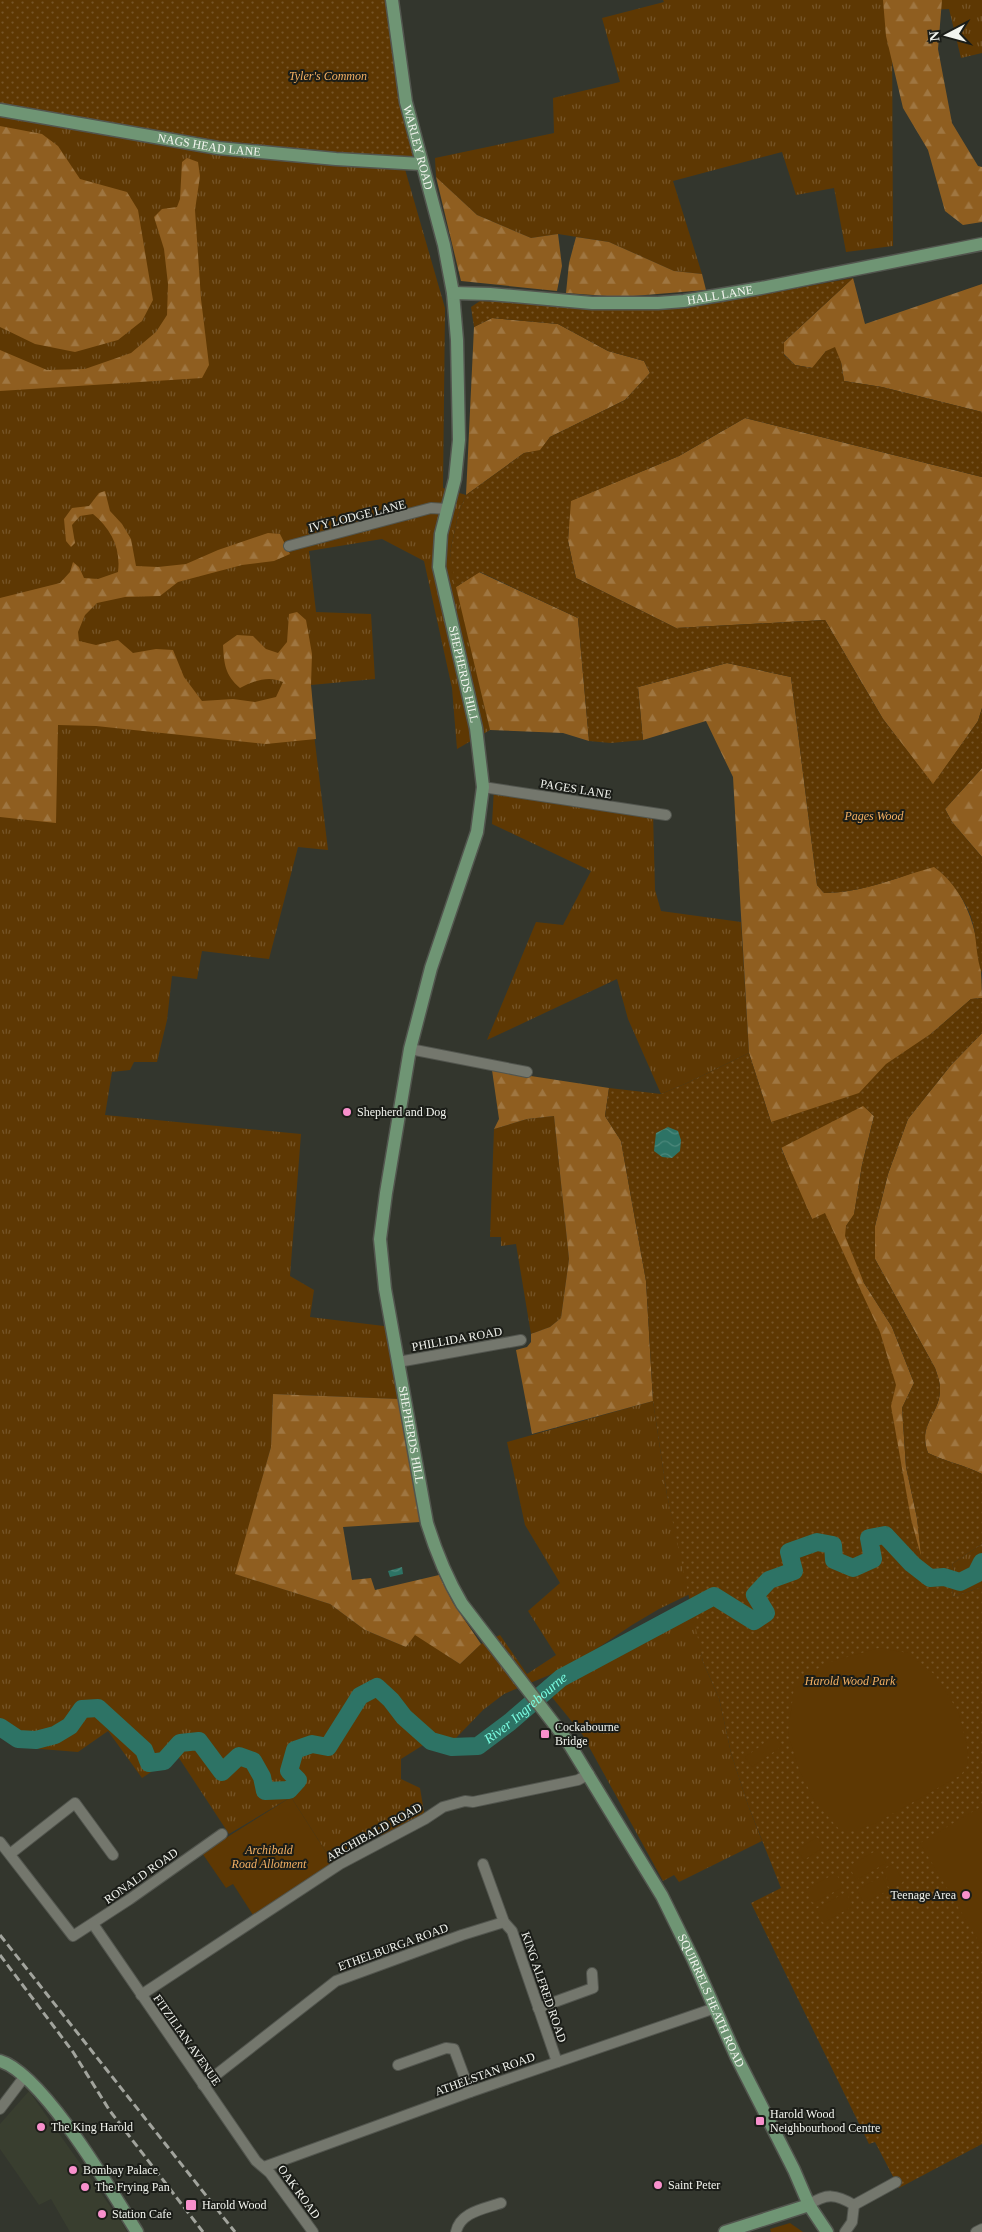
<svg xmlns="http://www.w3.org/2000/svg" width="982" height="2232" font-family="Georgia,serif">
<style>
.built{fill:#393e2f}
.grass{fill:url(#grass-tufts)}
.forest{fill:url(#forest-firs)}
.park{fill:url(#park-dots);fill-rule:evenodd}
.garden{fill:#5e3803}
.water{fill:url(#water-waves)}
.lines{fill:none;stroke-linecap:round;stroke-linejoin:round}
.river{stroke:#2d7365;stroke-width:18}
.street-casing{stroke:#52554e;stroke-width:12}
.secondary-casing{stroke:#52554e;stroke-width:15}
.street{stroke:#74776d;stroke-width:10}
.secondary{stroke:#6f9574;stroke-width:12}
.rail{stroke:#a2a49d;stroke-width:3;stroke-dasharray:8 4;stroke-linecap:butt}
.poi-dot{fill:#f890cc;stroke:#1b1d18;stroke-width:2}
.labels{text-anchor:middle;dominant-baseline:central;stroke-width:4;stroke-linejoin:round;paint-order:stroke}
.park-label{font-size:12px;font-style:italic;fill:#f4b063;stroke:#1b1d18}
.street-label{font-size:12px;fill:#f3f5ef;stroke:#1b1d18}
.poi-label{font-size:12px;fill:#f3f5ef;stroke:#1b1d18;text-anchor:start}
.water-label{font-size:14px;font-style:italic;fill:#7afde2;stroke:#1b1d18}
</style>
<defs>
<pattern id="grass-tufts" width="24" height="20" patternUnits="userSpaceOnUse" patternTransform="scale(1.25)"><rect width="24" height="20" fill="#5e3803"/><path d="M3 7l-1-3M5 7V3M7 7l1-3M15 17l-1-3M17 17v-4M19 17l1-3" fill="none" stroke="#765528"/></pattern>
<pattern id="forest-firs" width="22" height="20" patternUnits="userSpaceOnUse" patternTransform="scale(1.25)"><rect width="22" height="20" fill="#8f5e20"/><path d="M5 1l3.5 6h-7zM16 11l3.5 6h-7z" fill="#9f7641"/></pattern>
<pattern id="park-dots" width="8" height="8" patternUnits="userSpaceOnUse" patternTransform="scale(1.25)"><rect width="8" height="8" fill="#5e3803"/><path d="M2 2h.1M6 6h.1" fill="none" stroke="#765528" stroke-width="1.8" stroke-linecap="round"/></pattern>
<pattern id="water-waves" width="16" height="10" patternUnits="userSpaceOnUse" patternTransform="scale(1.25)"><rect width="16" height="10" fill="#2d7365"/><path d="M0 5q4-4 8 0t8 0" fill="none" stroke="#4c887b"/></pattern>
</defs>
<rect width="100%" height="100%" fill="#33362d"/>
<path class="built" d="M29,2091L122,2223L127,2232H70L51,2199L39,2205L0,2149V2124Z"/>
<g class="grass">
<path d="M0,0L398,145L445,308L443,488L466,495L458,515L450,553L490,730L457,749L452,688L424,561L382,539L309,551L316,612L371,614L375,679L311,685L313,726L328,850L298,847L269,959L202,951L197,979L172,976L167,1020L157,1062H134L130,1070L112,1072L105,1115L301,1134L290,1276L314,1290L310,1317L392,1327L399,1399L273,1394L271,1447L236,1574L330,1604L365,1630L406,1647L415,1634L460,1664L481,1644L500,1635L527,1674L556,1655L528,1611L560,1583L525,1525L507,1442L653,1401L667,1495L690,1594L659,1609L632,1625L571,1666L504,1694L483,1710L456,1738L436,1737L401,1759V1779L420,1788L425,1818L403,1829L368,1839L333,1863L291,1797L229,1834L177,1755L142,1778L108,1731L78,1752L16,1747L0,1736Z"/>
<path d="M663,0H982V53L961,58L949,9L892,12L893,246L846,252L834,188L796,195L782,152L673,181L702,274L674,271L609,242L558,234L531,238L477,215L436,177L435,158L554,133L553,98L620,82L602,18L664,2Z"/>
<path d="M494,788L653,813L655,890L661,911L741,922L749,1053L687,1083L661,1094L628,1019L617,979L487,1040L536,922L563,925L591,871L492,824Z"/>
<path d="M554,1116L569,1259L561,1318L550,1327L531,1334L516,1244L501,1246V1237H490L494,1129L527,1119Z"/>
<path d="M982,1544V1587L952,1597L954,1570L952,1564Z"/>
<path d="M693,1608L703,1662L719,1698L731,1753L748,1805L762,1841L679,1882L674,1875L663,1881L582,1734L547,1691L561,1678Z"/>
</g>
<g class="forest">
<path d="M883,0H942L938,49L952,123L978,166L982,167V222L963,225L945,211L928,150L903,108L886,36Z"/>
<path d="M0,126L42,134L58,146L80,179L127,192L138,210L153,300L142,321L118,340L75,352L35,344L0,327Z"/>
<path d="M187,158L198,162L200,176L195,210L201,299L209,365L202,378L0,391V350L47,370L85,369L131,353L156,332L167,315L168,284L164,249L154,217L162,209L177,207L180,199L182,162Z"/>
<path d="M436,177L477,215L531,238L558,234L562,266L557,291L461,281Z"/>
<path d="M576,237L609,242L674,271L702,274L706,290L621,297L566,293L569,263Z"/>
<path d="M853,278L865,324L982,284V412L882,387L844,381L841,362L826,351L813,368L795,365L784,354V342Z"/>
<path d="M492,318L558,324L608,351L644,361L650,373L625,400L550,437L540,451L524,453L466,495L474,327Z"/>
<path d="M745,418L982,477V708L978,721L933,785L883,719L825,620L676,628L576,578L568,541L570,501L679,456Z"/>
<path d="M105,491L110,511L122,524L131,539L136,566L158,567L186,564L218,550L268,533L280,534L290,554L274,561L242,565L178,582L160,596L125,597L97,603L85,615L78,632L79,641L96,645L118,640L133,653L156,649L173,650L184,677L202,701L233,699L255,702L276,697L283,682C268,675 254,681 240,688C225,675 224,664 223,645L237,635L253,636L266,649L278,653L287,642L289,614L297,612L306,620L312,654L311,685L316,739L266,744L96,726L58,725L56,823L0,817V598L60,583L70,572L73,562L79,567L84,578L98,579L118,572C121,548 111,529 93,514L80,516L72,525L75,543L71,547L66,541L64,519L72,508L89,506L99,493Z"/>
<path d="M479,572L578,618L589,741L563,733L490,730L456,587Z"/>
<path d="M727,663L791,677L817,885L824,893C862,893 898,877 934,866C974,895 982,952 982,998L971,999L932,1033L864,1106L874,1116L862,1165L854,1215L846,1226L864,1283L892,1327L914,1383L902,1408L906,1467L917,1518L922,1560L826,1248L799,1192L771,1122L749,1053L733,777L706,721L643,740L638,687Z"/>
<path d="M982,768V857L952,822L945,809Z"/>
<path d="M982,1033V1474C965,1465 946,1462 928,1453C917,1424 941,1414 940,1388C940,1382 937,1374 935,1368L875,1259V1226L888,1174L908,1119L951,1065Z"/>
<path d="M492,1070L609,1088L605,1116L621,1141L646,1281L653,1401L532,1434L516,1350L527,1347L531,1342V1334L550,1327L561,1318L569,1259L554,1116L527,1119L494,1129L499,1119Z"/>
<path d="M273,1394L399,1399L420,1522L343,1527L352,1580L371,1578L375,1590L439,1575L453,1603L481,1644L460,1664L415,1635L406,1647L365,1630L330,1604L235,1574L271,1447Z"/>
</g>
<g class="park">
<path d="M0,0H392L421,164L99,124L0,109Z"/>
<path d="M853,278L784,342V355L795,365L812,368L826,351L835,347L841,362L844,381L882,387L982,412V477L745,418L679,456L571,501L568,541L576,578L676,628L825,620L883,719L933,784L978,721L982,708V768L945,809L952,822L982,857V973C976,959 977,940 973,924C968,903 951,879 934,867C898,877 862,893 824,893L817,885L791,677L727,663L638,687L643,740L611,743L589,741L578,618L480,572L456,587L450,553L458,515L466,495L524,453L540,450L550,437L625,400L650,373L644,361L608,351L558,324L492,318L474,327L471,307L480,301L649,310L705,305Z"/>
<path d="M982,998V1033L951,1065L908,1119L888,1174L875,1226V1259L935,1368C937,1374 940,1381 940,1388C941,1414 917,1424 928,1453C946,1462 965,1465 982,1474V1544L952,1564L954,1570L952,1597L982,1587V2144L899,2188L875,2142L869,2144L751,1903L781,1888L748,1805L731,1753L719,1698L703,1662L667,1495L653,1401L646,1281L621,1141L605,1116L609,1088L661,1094L687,1083L749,1053L771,1122L859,1093L886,1064L932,1033L971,999ZM863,1106L874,1116L862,1165L854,1214L846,1226L845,1236L864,1283L892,1327L914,1383L902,1408L906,1467L917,1518L921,1556L911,1519L891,1406L896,1385L880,1332L825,1213L812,1219L781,1148Z"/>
</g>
<g class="garden">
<path d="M879,1648L908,1653L935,1675L958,1711L967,1745L968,1764L961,1775L876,1823L860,1829H839L816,1803L800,1772L788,1734L794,1688L805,1675L833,1661Z"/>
<path d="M775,1736L782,1746L752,1767L745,1757Z"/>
<path d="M291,1797L333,1863L253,1915L233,1884L226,1888L202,1853Z"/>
<path d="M982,1806V1947L920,1843Z"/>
<path d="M817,1837L824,1847L804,1860L797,1850Z"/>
<path d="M879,1849L886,1863L856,1880L849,1866Z"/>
<path d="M894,1864L903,1882L892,1888L882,1870Z"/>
<path d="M836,1873L843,1887L813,1903L805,1890Z"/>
<path d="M882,1876L889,1890L864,1903L857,1890Z"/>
<path d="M846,1892L853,1906L823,1923L816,1909Z"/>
<path d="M790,2223L803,2232H771L770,2229Z"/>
</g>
<g class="water">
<path d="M668,1127L678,1131L681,1140L680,1151L672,1158L662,1157L654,1151L656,1133Z"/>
<path d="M402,1567L403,1574L390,1577L388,1571Z"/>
</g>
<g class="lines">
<path class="river" id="s1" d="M0,1727L18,1739L36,1740L55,1735L70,1726L82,1709L98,1708L144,1750L149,1763L164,1761L180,1743L199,1741L222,1772L239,1756L253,1761L262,1777L265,1791L289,1790L298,1780L289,1771L295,1750L312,1744L328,1747L360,1696L377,1687L391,1700L404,1717L431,1741L452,1747L478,1746L510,1722L561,1678L714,1596L754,1621L766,1613L755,1595L769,1580L794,1571L789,1552L817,1542L833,1545L834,1560L853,1568L873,1559L869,1538L885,1535L912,1564L930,1578L944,1577L960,1582L976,1574L982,1562"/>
<defs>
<g id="street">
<path d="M289,546L431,508L447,509"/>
<path d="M483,787L666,815"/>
<path d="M410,1049L527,1072"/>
<path d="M398,1362L521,1340"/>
<path d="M0,1842L73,1936L130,1899L222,1834"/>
<path d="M10,1854L75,1803L113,1855"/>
<path d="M483,1864L504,1922L512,1931L557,2062"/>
<path d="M93,1924L256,2161L270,2173L313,2232"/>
<path d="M141,1995L340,1864L425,1819L443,1807L465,1801L473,1802L578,1780L589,1774"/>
<path d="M538,2008L593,1988L592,1973"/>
<path d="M398,2065L446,2048L454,2049L470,2092"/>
<path d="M203,2085L336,1981L462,1935L504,1922"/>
<path d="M0,2109L25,2076"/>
<path d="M264,2167L470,2092L715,2008"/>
<path d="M809,2205C826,2193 836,2194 854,2205L852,2222L845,2232"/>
<path d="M854,2205L896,2182"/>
<path d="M456,2232C460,2212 484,2209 501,2203"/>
<path d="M976,2232L982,2229"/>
</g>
<g id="secondary">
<path id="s2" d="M392,0L406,102L444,245L453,293L457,340L459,440L455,479L441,534L439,567L476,728L483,787L477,832L431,968L410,1049L386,1193L380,1239L385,1289L427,1523C436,1552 446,1577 462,1604L568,1742L662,1896L693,1959L736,2056L794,2170L809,2205L827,2232"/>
<path id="s3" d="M0,110L218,148L336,159L421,164"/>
<path id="s4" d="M453,293L490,294L592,303H658L684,301L761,288L982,244"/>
<path d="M0,2061C42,2073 112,2192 137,2232"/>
<path d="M725,2232L809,2205"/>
</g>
</defs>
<use href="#street" class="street-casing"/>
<use href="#secondary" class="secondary-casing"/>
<use href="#street" class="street"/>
<use href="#secondary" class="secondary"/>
<g class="rail">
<path d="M0,1935L235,2232"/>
<path d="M0,1955L73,2052L110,2111L203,2232"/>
</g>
</g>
<g class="poi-dot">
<circle cx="347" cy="1112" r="5"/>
<rect x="540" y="1729" width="10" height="10" rx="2.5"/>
<circle cx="966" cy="1895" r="5"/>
<rect x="755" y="2116" width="10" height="10" rx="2.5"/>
<circle cx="41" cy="2127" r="5"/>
<circle cx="73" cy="2170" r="5"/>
<circle cx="658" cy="2185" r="5"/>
<circle cx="85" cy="2187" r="5"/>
<rect x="185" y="2199" width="12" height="12" rx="2.5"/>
<circle cx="102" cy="2214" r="5"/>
</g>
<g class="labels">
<g class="park-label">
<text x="328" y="76">Tyler's Common</text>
<text x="874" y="816">Pages Wood</text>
<text x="850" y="1681">Harold Wood Park</text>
<text x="269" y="1850">Archibald<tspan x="269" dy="14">Road Allotment</tspan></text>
</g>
<g class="street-label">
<text stroke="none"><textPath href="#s3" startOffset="212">NAGS HEAD LANE</textPath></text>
<text stroke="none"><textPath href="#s2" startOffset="150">WARLEY ROAD</textPath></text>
<text stroke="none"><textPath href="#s4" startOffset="268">HALL LANE</textPath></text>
<text transform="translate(357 516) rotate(-14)">IVY LODGE LANE</text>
<text stroke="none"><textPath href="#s2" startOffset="686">SHEPHERDS HILL</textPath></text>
<text transform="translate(576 789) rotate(9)">PAGES LANE</text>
<text transform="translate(457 1339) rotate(-10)">PHILLIDA ROAD</text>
<text stroke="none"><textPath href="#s2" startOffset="1464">SHEPHERDS HILL</textPath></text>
<text transform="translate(374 1832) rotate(-29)">ARCHIBALD ROAD</text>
<text transform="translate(141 1876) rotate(-35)">RONALD ROAD</text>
<text transform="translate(393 1947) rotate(-20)">ETHELBURGA ROAD</text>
<text transform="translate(544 1987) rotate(71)">KING ALFRED ROAD</text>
<text stroke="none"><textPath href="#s2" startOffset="2112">SQUIRRELS HEATH ROAD</textPath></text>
<text transform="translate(187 2040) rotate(55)">FITZILIAN AVENUE</text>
<text transform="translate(485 2074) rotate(-20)">ATHELSTAN ROAD</text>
<text transform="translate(299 2192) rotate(54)">OAK ROAD</text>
</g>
<g class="poi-label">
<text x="357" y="1112">Shepherd and Dog</text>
<text x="555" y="1727">Cockabourne<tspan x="555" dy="14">Bridge</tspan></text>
<text x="956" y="1895" text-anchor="end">Teenage Area</text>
<text x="770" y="2114">Harold Wood<tspan x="770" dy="14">Neighbourhood Centre</tspan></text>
<text x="51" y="2127">The King Harold</text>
<text x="83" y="2170">Bombay Palace</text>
<text x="668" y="2185">Saint Peter</text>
<text x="95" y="2187">The Frying Pan</text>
<text x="202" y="2205">Harold Wood</text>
<text x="112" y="2214">Station Cafe</text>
</g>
<g class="water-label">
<text stroke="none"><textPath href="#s1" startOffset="729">River Ingrebourne</textPath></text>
</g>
</g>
<g transform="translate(947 35) rotate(264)" stroke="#1b1d18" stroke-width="4" paint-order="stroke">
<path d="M0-4L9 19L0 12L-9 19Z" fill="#f3f5ef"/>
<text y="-8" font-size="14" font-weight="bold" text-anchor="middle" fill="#f3f5ef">N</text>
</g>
</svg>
